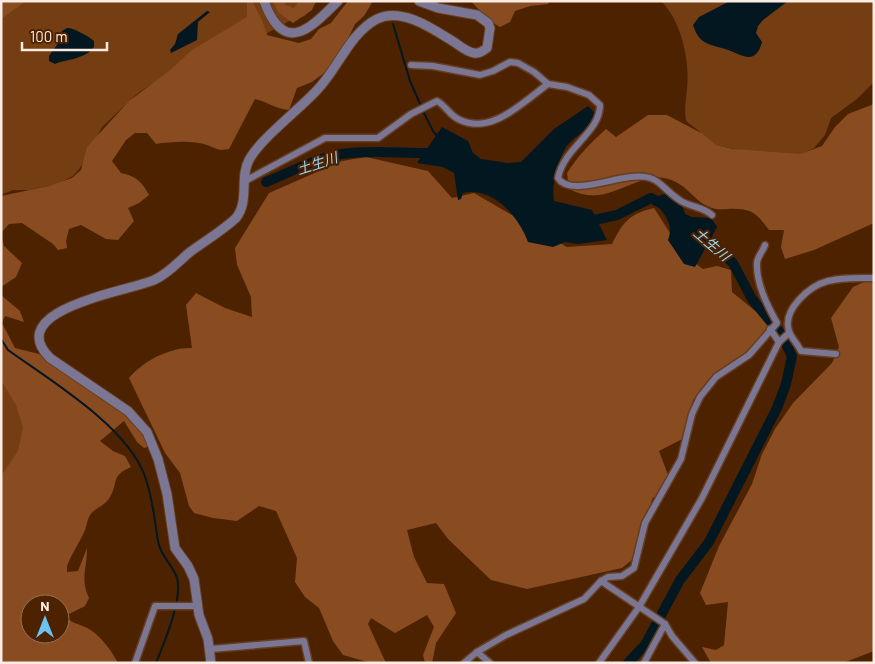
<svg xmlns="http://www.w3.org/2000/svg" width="875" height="664" font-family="Barlow,'Noto Sans JP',sans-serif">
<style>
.green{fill:#753d12}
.forest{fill:#894c20;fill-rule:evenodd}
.water{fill:#031721}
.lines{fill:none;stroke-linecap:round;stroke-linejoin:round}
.stream{stroke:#031721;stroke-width:2}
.river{stroke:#031721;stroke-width:10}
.minor-casing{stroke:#653e20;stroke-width:9}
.tertiary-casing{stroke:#653e20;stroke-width:11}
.minor{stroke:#7b7693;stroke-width:6}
.tertiary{stroke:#7b7693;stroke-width:9}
.labels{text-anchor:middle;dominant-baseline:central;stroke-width:4.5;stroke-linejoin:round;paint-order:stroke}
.water-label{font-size:14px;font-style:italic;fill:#97d5f7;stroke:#4d2200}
</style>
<rect width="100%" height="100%" fill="#4d2200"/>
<g class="green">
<path d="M1,1H317L305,16L289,21L257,39L166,75L138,93L102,127L84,163L73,176L58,184L29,190H13L1,195Z"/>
<path d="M661,1H874V82L857,99L831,118L825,135L814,148L799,155L750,152L710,144L699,131L686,121C684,109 686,101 687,89C690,61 682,22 661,1Z"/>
<path d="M1,372L20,408L28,442L1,484Z"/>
</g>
<g class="forest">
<path d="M1,1H26L1,19Z"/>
<path d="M247,1H252L262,20L267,35L299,43L311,39L319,29L331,23L348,1H373L364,16L355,24L339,58L332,67L312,82L297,88L289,110C275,109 268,102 255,99L229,149C217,151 218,149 207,145C193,140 170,142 156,144L147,133H135L126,140L112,161L121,173C136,176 142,182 149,195L139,203L128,208L134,221L118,240L106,239L81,225L69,229L66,241L67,248L58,250L53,244L22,223L9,224L1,233V196L49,186L72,178L81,170L87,147L129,101L169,71L192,50L247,17Z"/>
<path d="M273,1H284L285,5L294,8L299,1H316L312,10L293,23L278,12Z"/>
<path d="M471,1H550L548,4L530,6L515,11L510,22L500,27L488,20Z"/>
<path d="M874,104V223L814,250L785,259L781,247L784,230H769C756,212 750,208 728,209C723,209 717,210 712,208C689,200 689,180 657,177C651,176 644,180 638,182C611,191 597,203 569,189L567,173C578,156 591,142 606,129L616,137L648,115H667L703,134L716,145L733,149L800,154L822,146L835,127L848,114Z"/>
<path d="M366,157L428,171L452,198L474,193L567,247L612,244C623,222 629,214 654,208L684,255L703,269L717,266L731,270L732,292L771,324L759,345L715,376L693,400L688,436L659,451L671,483L652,499L638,555L622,568L527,589L491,580L448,539L436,523L407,530L414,557L427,583L444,584L456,613L436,643L432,663H425L423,655L434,627L427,615L395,633L371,618L368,624L386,663H371L343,655L333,641L319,608L305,597L295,582L297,558L276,511L259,506L237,521L213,518L194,513L189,506L180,473L165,453L129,378C143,361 170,347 192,348L186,305L196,293L225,308L252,317L251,297L237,265L235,248L269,193L342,161Z"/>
<path d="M1,234L4,246L22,263L16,277L1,287Z"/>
<path d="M871,279H874V651L843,663H711L702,647L716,650L724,645L728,602L706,605L700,593L719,546L752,484L762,454L775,429L793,403L832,363L839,347L831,318L853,287Z"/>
<path d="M1,295L20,311L24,322L5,316L2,323L15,348L39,354L58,369L133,414L151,446L144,448L137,442L124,421L100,441L113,451L125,456L131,467C110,476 119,482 110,497C105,506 96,507 90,515C87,520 87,525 85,530C80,542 72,553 67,566V572L78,571L87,548C87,570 80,578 89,598L85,606L65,616C74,625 75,622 85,627C98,632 112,651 118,663H1V476L18,451L23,427L16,405L1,380ZM30,604H60V634H30Z"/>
</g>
<g class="water">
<path d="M730,1H788L763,20L758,26L756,33L762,42C755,68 740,53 725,49C708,44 699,44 693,25L699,17Z"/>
<path d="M207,11L210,12L198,22L197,40L171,53L170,50L175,44L178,34Z"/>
<path d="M67,28C74,28 88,36 94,41V47C86,59 67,59 55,64L49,61V56L59,42L62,31Z"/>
<path d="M588,106L600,118C590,128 574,136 566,147C558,160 551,187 554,201L592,210L607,240L578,244L565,242L553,247L528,242C519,217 493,186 463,193L461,199L458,200L454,173L443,167L417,163L442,127L468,141L473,153L481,159L508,163L521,162L554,129Z"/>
<path d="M667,193L681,201L685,214L692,217L711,218L717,227L695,267L684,264L668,240C675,221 662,214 653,198Z"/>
</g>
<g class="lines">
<g class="stream">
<path d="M393,24L410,81L421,106"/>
<path d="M423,111L433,131L438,137"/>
<path d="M1,339L8,350C51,381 125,425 144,474C153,496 154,519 158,541C160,556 173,565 177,578C183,599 164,643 156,663"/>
</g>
<g class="river">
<path d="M266,182C291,172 314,159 341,154C372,149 405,154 437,153"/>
<path d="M585,222L617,215L651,198L664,205"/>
<path d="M628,663L645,645L680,580L709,542L777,408L786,384L792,356L781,334L752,299L733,263L699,232"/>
</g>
<defs>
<g id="minor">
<path d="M411,65L433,66L480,75L493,71L510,62L518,63L534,72L548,84L567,87L589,95L600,105C600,133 564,147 558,178C568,195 608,180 624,178C661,172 656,185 681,201C691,207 703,207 712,215"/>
<path d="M245,181L325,138H378L411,114L437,101C446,106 450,116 460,120C492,135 523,102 548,84"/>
<path d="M770,329L779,342L789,333"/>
<path d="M836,354L801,351C798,344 791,338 789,331C782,310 809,286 828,281C843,277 858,278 874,278"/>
<path d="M601,581L665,624L672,636L695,663"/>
<path d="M211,649L304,641L309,663"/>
<path d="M477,652L490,663"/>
<path d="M135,663L155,606H198"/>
<path d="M464,663L477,652L506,635L584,599L601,581L608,577L622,576L634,568L645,523L681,459L692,414L700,397L716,377L749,355L777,323C767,305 756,283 757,263C757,257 763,251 765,245"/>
<path d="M599,663L639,607L702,498L779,342"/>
<path d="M644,663L665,624"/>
</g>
<g id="tertiary">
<path d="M264,1C284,56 310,29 338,1"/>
<path d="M211,663L208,639L199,615L194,579L188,566L175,548L167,494L158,459L147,432L128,411L50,358C1,309 130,291 154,280C168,274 178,262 190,252C205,241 222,231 236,218C250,200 239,178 249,160C261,138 300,109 318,89C338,68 350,33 377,19C402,7 433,29 454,42C460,46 467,52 474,53C479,54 483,51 487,48L490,28L488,23L477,15L438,8L419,1"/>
</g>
</defs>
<use href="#minor" class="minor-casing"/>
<use href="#tertiary" class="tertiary-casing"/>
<use href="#minor" class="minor"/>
<use href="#tertiary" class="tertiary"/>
</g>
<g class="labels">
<g class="water-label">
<text transform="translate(317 163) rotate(-18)">土生川</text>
<text transform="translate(712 244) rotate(41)">土生川</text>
</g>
</g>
<rect width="875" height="664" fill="none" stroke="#fbece3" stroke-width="5"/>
<g transform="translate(45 619)"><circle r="24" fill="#4d2200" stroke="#93735b"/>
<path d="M0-4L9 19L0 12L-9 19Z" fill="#6ac3f1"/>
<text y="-8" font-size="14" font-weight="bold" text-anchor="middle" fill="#fbece3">N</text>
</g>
<path d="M22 42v8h85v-8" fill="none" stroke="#fbece3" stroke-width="2.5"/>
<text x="30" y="42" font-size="15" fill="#fbece3" stroke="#4d2200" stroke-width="4" paint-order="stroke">100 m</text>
</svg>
